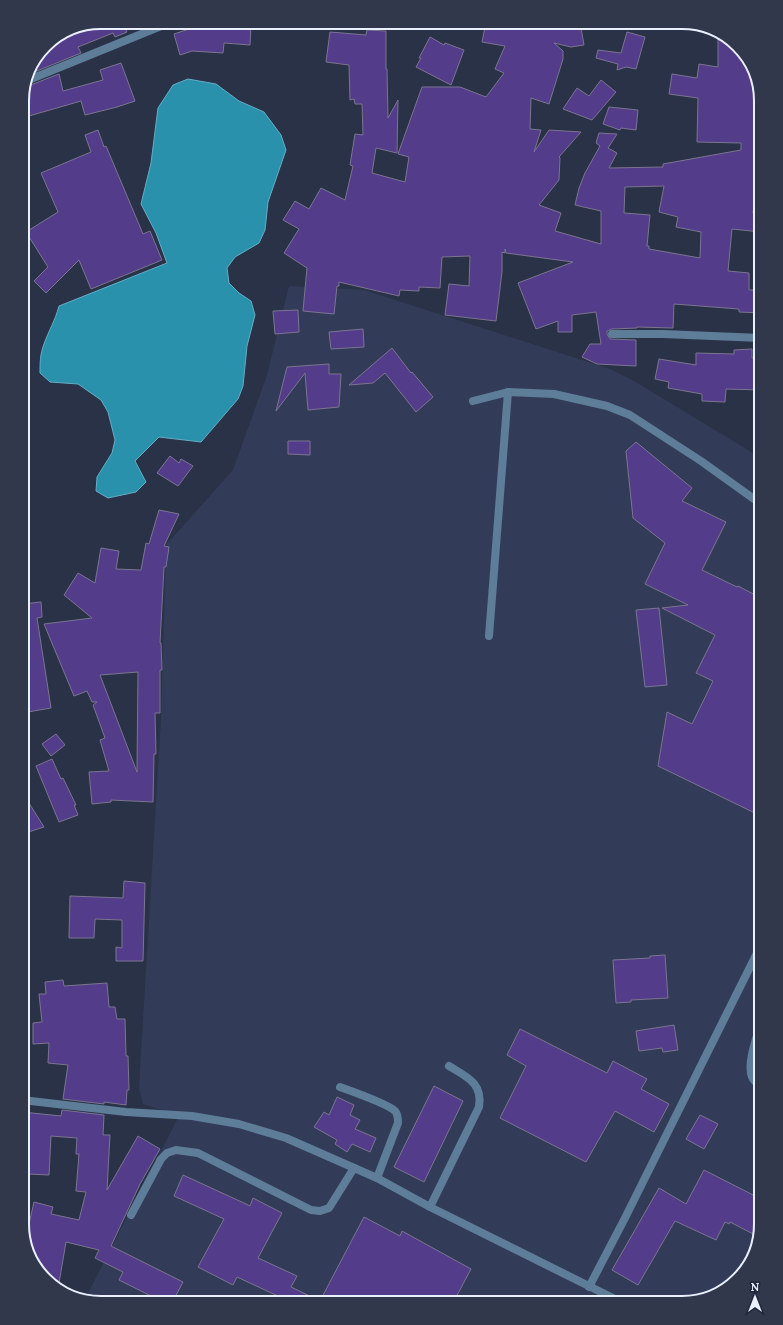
<svg xmlns="http://www.w3.org/2000/svg" width="783" height="1325" font-family="Lora,serif">
<style>
.built{fill:#323c58}
.water{fill:#2a91ac;stroke:#64aec5}
.building{fill:#533c89;stroke:#7b7590;fill-rule:evenodd}
.lines{fill:none;stroke-linecap:round;stroke-linejoin:round}
.service{stroke:#5d7d98;stroke-width:8}
.minor{stroke:#5d7d98;stroke-width:8}
.rim{fill:none;stroke:#eaf0fe;stroke-width:2}
</style>
<rect width="100%" height="100%" fill="#2a3248"/>
<path class="built" d="M289,286L364,290L610,369L634,381L761,458V1224L748,1267L716,1295L681,1303H97L85,1299L179,1116L143,1104L139,1088L161,719L166,545L233,470L267,375Z"/>
<path class="water" d="M188,79L216,84L239,101L264,112L281,135L286,150L268,202L265,230L259,243L235,257L227,268L229,283L239,293L251,301L255,315L247,346L243,386L238,399L201,442L159,437L135,461L146,482L136,492L108,498L96,491L97,477L112,453L115,440L108,412L101,400L78,384L50,382L40,373C40,363 40,354 44,344C49,330 55,321 59,306L167,263L156,233L141,204L151,163L158,108L173,85Z"/>
<g class="building">
<path d="M102,22H139L125,28L127,32L115,37L113,33L78,47L81,53L27,75L28,71L45,45L71,28Z"/>
<path d="M204,22H245V24L251,25L250,45L224,43L223,53L192,51L180,55L174,34L198,26L197,24Z"/>
<path d="M486,22L528,23V27L567,25V29L581,28L584,45L571,47L554,43L563,51V59L549,104L531,98L530,129L541,130L534,152L549,130L581,132L559,157L560,158L559,180L539,205L561,213L555,231L601,244V211L575,205L579,188L585,173L600,146L596,143L599,133L617,134L608,148L617,153L609,168L663,167V164L741,150V143L697,142L698,98L669,94L672,74L697,78L699,64L718,67V33L726,36L745,57L747,71L753,70L756,89H758L761,102V185H756L753,213L761,214V232L732,229L728,271L749,273V290H761V313L739,312V309L674,304L673,328L637,327V328L612,329L607,331V334L610,339L636,340V366L597,364L582,357L590,344H601L596,312L572,315V332H558V321L536,329L518,283L573,262L506,253L505,249V253L502,252V272L496,321L445,315L449,284L469,286L470,256L442,257L440,288L419,287V291L400,290L399,296L339,282V286H337L334,314L303,311L307,268L284,253L299,229L283,220L295,201L309,209L321,188L345,200L353,166L350,165L355,134L363,135L362,104H355L354,99L350,100L349,65L326,62L330,32L366,35L367,30L386,31V69H387L388,118L398,100L397,153L376,148L372,173L405,182L409,157L398,154L422,87H460L486,97L504,73L495,69L505,46L482,42ZM664,186L659,212L678,217L676,227L701,232L700,258L649,249V246H647L650,215L624,213L625,187Z"/>
<path d="M627,32L645,37L636,69L626,67L617,70L618,64L596,58L598,50L621,53Z"/>
<path d="M430,37L444,45L445,43L464,50L451,85L416,67L421,58H419Z"/>
<path d="M121,63L135,101L117,107L85,115L81,101L22,118V97L25,86H28L59,74L63,91L103,80L100,70Z"/>
<path d="M601,80L616,92L592,120L563,109L577,88L589,96Z"/>
<path d="M609,107L638,110L636,130L621,128L620,130L603,124Z"/>
<path d="M98,130L104,147L106,146L143,234L150,231L162,260L91,289L79,260L46,293L34,281L48,267L26,232L58,212L41,173L91,152L85,135Z"/>
<path d="M298,310L299,332L275,334L273,311Z"/>
<path d="M363,329L364,347L331,349L329,332Z"/>
<path d="M392,348L411,373L412,372L433,397L416,412L385,373L373,383L349,385Z"/>
<path d="M752,349V358L761,359V390L726,389L725,402L702,401V394L668,388L669,382L655,379L659,359L696,365V353L734,354V350Z"/>
<path d="M329,364V374H341L339,407L308,410L305,373L276,411L287,367Z"/>
<path d="M288,441H310V455L288,454Z"/>
<path d="M636,442L692,488L682,501L726,522L702,570L737,587L738,586L761,598V816L658,766L667,712L692,724L713,681L696,673L715,635L662,608L688,605L645,584L665,543L633,518L626,451Z"/>
<path d="M170,456L179,463L181,459L193,466L178,486L157,473Z"/>
<path d="M159,510L179,514L164,546L169,547L166,567H164L160,643H161L162,670H160V713H155L156,754H154L153,802L111,800V802L92,804L89,772L109,771L100,740L105,738L93,705L97,702H92L87,691L74,696L44,624L92,618L64,595L78,573L95,583L101,548L119,551L116,569L141,570L146,543L149,544ZM138,672L137,772L100,675Z"/>
<path d="M41,602L42,617L37,618L51,708L22,713V657L25,656L22,604Z"/>
<path d="M659,608L667,685L645,687L636,610Z"/>
<path d="M56,734L65,745L51,756L42,744Z"/>
<path d="M52,759L61,779L63,778L76,805H74L78,815L59,822L36,766Z"/>
<path d="M22,792L44,827L22,834Z"/>
<path d="M124,881L145,883L143,961H116V947L122,948V920L95,919L94,938H69L70,896L123,898Z"/>
<path d="M665,955L668,998L631,1000V1002L616,1003L613,960L650,958V956Z"/>
<path d="M63,980L64,986L107,983L109,1007H115L117,1019H125L126,1056H128L129,1090H127L126,1105L104,1102V1104L63,1099L68,1065L48,1063L49,1043L33,1044V1023L42,1022L39,994H46L45,982Z"/>
<path d="M674,1025L678,1050L663,1052L662,1048L639,1051L636,1031Z"/>
<path d="M520,1029L607,1073L613,1061L647,1079L641,1089L669,1104L654,1132L615,1111L586,1162L500,1118L526,1066L507,1055Z"/>
<path d="M434,1086L463,1101L424,1182L394,1167Z"/>
<path d="M337,1097L354,1105L350,1115L360,1120L355,1129L376,1138L370,1152L352,1144L347,1152L335,1144L337,1140L314,1127L324,1112L329,1115Z"/>
<path d="M62,1110L104,1115L103,1135H110L107,1190L138,1136L160,1149L140,1184L111,1246L183,1282L172,1303H165L119,1280L123,1272L95,1258L99,1250L66,1242L59,1283L50,1281L30,1258L22,1222L29,1224L34,1202L53,1207L51,1214L79,1220L86,1192L76,1191L79,1154H76L77,1138L51,1136L49,1175L28,1174L29,1156H22V1112L61,1116Z"/>
<path d="M700,1115L718,1124L704,1149L686,1139Z"/>
<path d="M704,1170L761,1199V1224L757,1236L730,1222L729,1224L725,1222L716,1240L675,1221L638,1285L612,1270L659,1188L686,1204Z"/>
<path d="M183,1175L246,1204L250,1206L253,1198L282,1213L258,1258L297,1276L291,1287L320,1301L364,1217L400,1236L402,1231L471,1269L453,1303H293L237,1277L233,1285L198,1267L224,1219L174,1196Z"/>
</g>
<g class="lines">
<g class="service">
<path d="M489,636L508,392"/>
<path d="M761,1086C758,1084 753,1080 752,1077C747,1065 756,1037 761,1025"/>
<path d="M340,1087C351,1091 388,1104 395,1111C398,1114 398,1119 398,1123L377,1178"/>
<path d="M430,1207L479,1107C483,1083 467,1077 449,1066"/>
<path d="M131,1215L161,1159L167,1153L176,1150L198,1153L311,1210L320,1211L329,1208L354,1168"/>
</g>
<g class="minor">
<path d="M336,22C364,25 391,28 419,22"/>
<path d="M26,81L171,22"/>
<path d="M612,334H663L761,338"/>
<path d="M473,401L508,392L554,394L607,406L630,415L701,461L761,504"/>
<path d="M22,1100L126,1112L192,1116L239,1124L286,1138L377,1178L430,1207L623,1303"/>
<path d="M589,1287L625,1218L761,945"/>
</g>
</g>
<path d="M0 0H783V1325H0ZM101 29H682A72 72 0 0 1 754 101V1224A72 72 0 0 1 682 1296H101A72 72 0 0 1 29 1224V101A72 72 0 0 1 101 29Z" fill="#31384c" fill-rule="evenodd"/>
<path class="rim" d="M101 29H682A72 72 0 0 1 754 101V1224A72 72 0 0 1 682 1296H101A72 72 0 0 1 29 1224V101A72 72 0 0 1 101 29Z"/>
<g transform="translate(755 1297)" stroke="#21283d" stroke-width="3" paint-order="stroke">
<path d="M0-3L7 15L0 10L-7 15Z" fill="#eaf0fe"/>
<text y="-6" font-size="11" font-weight="bold" text-anchor="middle" fill="#eaf0fe">N</text>
</g>
</svg>
